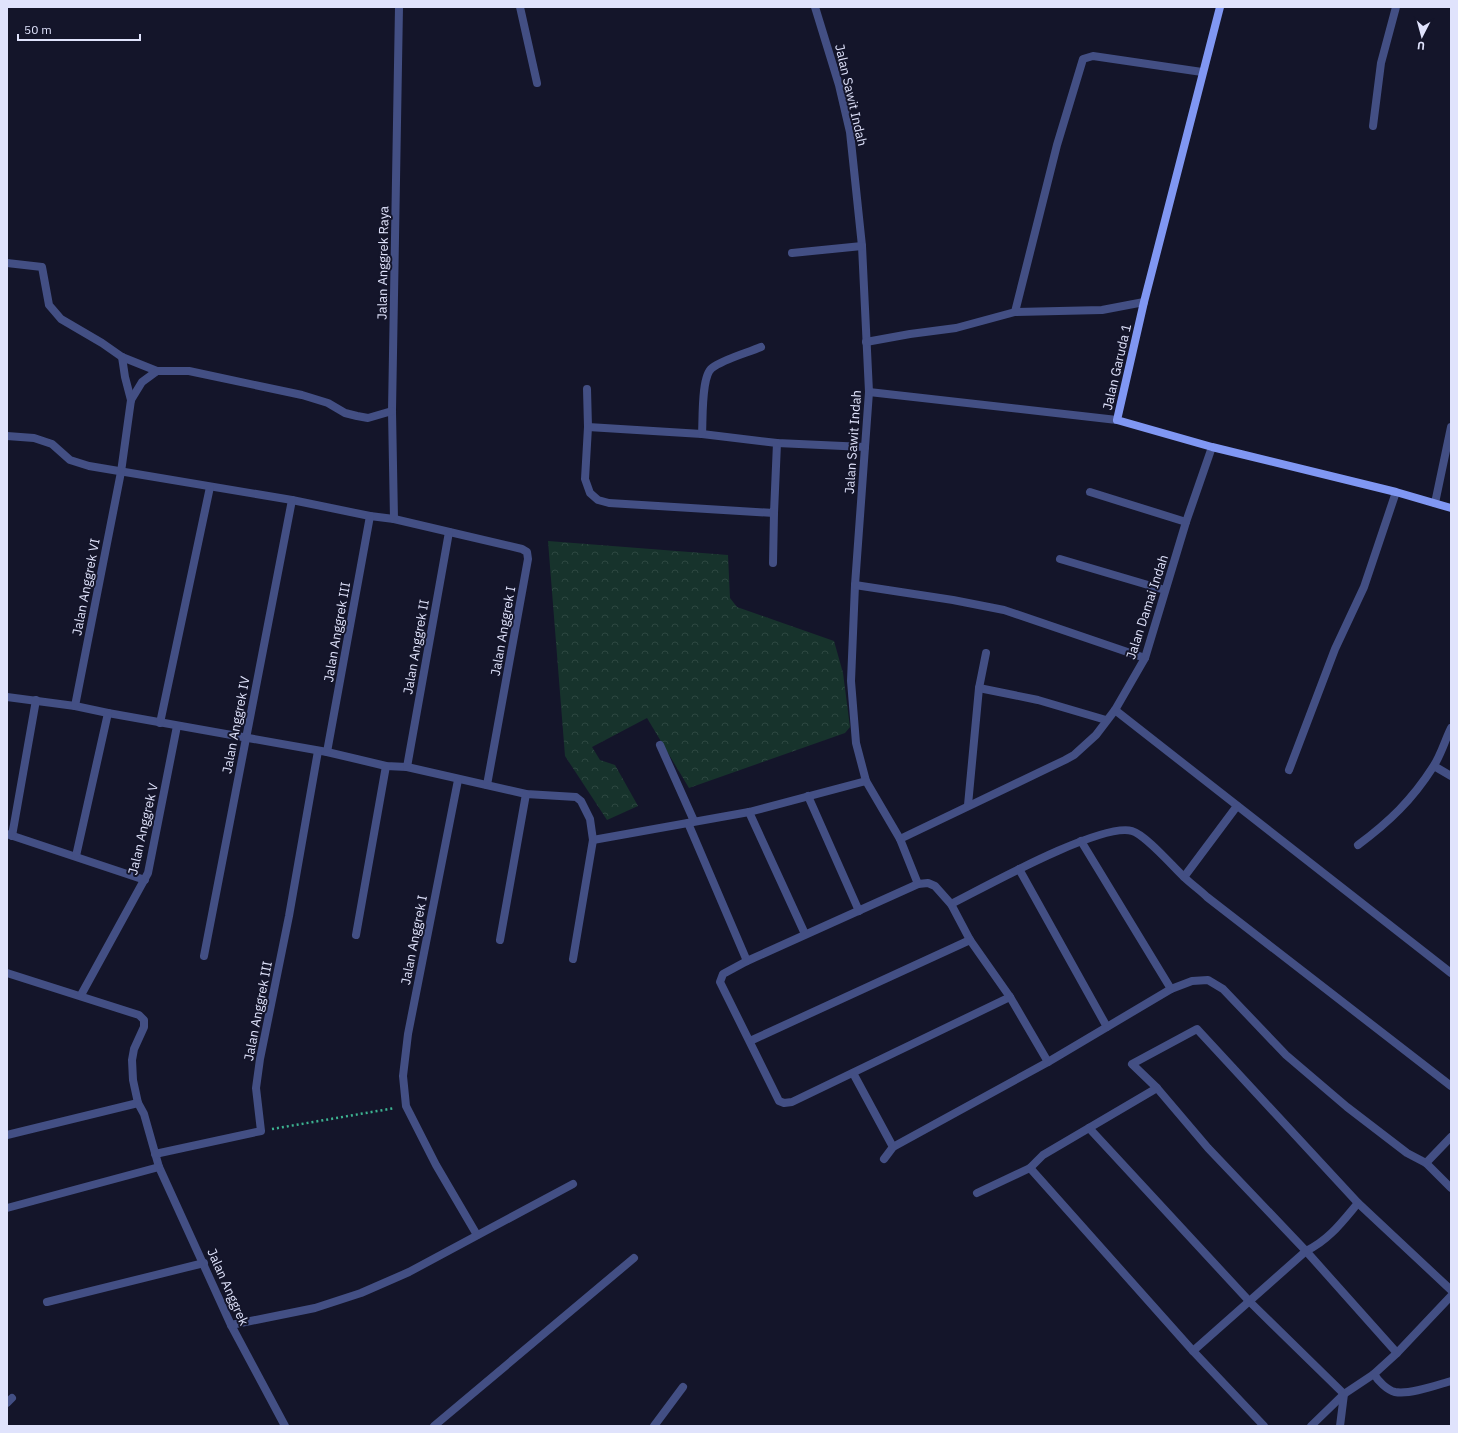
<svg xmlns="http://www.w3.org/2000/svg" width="1458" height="1433" font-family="'IBM Plex Sans',sans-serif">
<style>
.forest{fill:url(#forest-crowns)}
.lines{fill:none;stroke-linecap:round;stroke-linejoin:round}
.path{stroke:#3db391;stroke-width:2.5;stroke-dasharray:2 3;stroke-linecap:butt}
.lane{stroke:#434f84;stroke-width:8}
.street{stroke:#434f84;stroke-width:8}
.secondary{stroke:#8097f3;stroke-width:8}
.labels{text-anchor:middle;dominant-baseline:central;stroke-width:4;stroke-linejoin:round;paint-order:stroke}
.street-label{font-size:13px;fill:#e0e3fc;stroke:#14152a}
</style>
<defs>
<pattern id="forest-crowns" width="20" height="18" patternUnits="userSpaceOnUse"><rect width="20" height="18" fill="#17332c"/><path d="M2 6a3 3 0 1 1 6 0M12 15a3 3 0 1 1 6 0" fill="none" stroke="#2d4741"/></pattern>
</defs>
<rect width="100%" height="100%" fill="#14152a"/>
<path class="forest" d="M548,541L728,555L730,598L737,607L834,641L843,673L850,727L845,733L689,788L647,718L592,747L600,760L615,765L638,806L607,820L565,756Z"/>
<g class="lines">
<path class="path" d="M272,1129L395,1108"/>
<path class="lane" d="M520,7L537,83"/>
<g class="street">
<path d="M815,7L839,85L850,132L862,246L869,392L855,585L851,681L856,743L866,781"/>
<path d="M1373,126L1381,63L1396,7"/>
<path d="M792,253L862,246"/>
<path d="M7,263L42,267L49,305L61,319L102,343L122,357L157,371"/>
<path d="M1015,312L1057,145L1083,59L1093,56L1202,72"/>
<path d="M866,342L910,334L956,328L1015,312L1102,310L1144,302"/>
<path d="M122,357L125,377L131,400"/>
<path d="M587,389L588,427L585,479L590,493L598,500L609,503L774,513L777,443"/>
<path d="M869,392L1117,420"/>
<path d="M588,427L702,434L777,443L865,447"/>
<path d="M702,434C703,420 701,376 712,368C724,359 747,353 761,347"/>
<path d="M7,436L34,438L52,444L70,460L89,466L292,500L370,516L394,519L522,549L527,552L528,559L487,785"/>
<path d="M1090,492L1186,522"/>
<path d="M1435,503L1451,427"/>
<path d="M394,519L392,411L399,7"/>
<path d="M1060,559L1165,590"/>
<path d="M773,563L774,513"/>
<path d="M855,585L953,600L1004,610L1145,658"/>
<path d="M979,688L1038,700L1106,720"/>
<path d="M7,697L75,706L108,713L327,752L386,766L407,767L526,794L576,797L581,801L590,819L593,840L573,959"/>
<path d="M75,706L121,472L131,400L142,382L157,371H189L302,395L328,403L345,413L357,416L368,418L392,411"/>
<path d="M1115,710L1451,973"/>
<path d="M160,723L210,487"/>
<path d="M660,745L694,821"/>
<path d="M327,752L370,516"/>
<path d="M1434,766L1451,776"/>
<path d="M407,767L449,532"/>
<path d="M1289,770L1335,649L1364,587L1396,492"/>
<path d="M458,780L408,1034L403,1076L406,1106L436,1165L477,1235"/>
<path d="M808,796L859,911"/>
<path d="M968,805L979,688L986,653"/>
<path d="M749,812L805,934"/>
<path d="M688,823L747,961L723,974L720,982L779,1101L784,1103L792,1102L1010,997"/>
<path d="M7,834L145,880"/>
<path d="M12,836L36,700"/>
<path d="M900,839L1065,760L1074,755L1096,735L1115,710L1145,658L1186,522L1212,447"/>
<path d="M593,840L749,812L866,781L900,839L918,884L928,883L935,886L951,904L970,940L1010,997L1048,1062"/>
<path d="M1081,841L1171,989"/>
<path d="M1358,845C1389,822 1412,800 1433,767C1441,755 1445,740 1451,728"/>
<path d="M76,856L108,713"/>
<path d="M1019,869L1107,1027"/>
<path d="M1184,877L1237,806"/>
<path d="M951,904C983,888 1101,822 1132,831C1146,835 1173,867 1184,877C1191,884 1200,890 1207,897L1451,1086"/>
<path d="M356,935L386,766"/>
<path d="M500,940L526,794"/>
<path d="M204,956L292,500"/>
<path d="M747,961L918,884"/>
<path d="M7,973L139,1015L144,1020V1027L134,1049L132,1060L133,1080L138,1103L144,1114L159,1167L231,1325L285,1426"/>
<path d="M81,995L148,873L177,726"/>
<path d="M750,1041L970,940"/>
<path d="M853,1073L893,1147"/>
<path d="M1157,1088L1208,1148L1306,1251L1397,1353"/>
<path d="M1089,1128L1250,1302L1344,1394L1340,1426"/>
<path d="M7,1135L138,1103"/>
<path d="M155,1154L261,1131L256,1088L260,1059L289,916L318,751"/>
<path d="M884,1159L893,1147L1048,1062L1171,989L1192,981L1208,980L1223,989L1286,1055L1347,1107L1407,1153L1426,1163L1451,1188"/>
<path d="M1426,1163L1451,1137"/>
<path d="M1030,1168L1193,1351L1264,1426"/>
<path d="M977,1193L1030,1168L1043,1155L1157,1088L1132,1064L1197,1029L1358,1203L1451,1290"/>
<path d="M7,1208L159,1167"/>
<path d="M47,1302L204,1263"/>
<path d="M231,1325L315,1308L361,1293L409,1272L573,1184"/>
<path d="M1193,1351L1306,1251C1329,1240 1342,1222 1358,1203"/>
<path d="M1374,1374C1378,1381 1387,1390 1395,1392C1410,1395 1437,1385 1451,1381"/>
<path d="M7,1403L12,1398"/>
<path d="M434,1426L634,1258"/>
<path d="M654,1426L683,1387"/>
<path d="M1311,1426L1344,1394L1374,1374L1397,1353L1451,1296"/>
</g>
<path class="secondary" d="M1220,7L1144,302L1117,420L1212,447L1396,492L1451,508"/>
</g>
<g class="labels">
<g class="street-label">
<text transform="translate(851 95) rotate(77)">Jalan Sawit Indah</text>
<text transform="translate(383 263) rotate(-89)">Jalan Anggrek Raya</text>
<text transform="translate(1117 367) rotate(-77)">Jalan Garuda 1</text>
<text transform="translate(853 442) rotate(-86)">Jalan Sawit Indah</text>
<text transform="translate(86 587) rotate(-79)">Jalan Anggrek VI</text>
<text transform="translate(1147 607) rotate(-72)">Jalan Damai Indah</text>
<text transform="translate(503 631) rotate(-80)">Jalan Anggrek I</text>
<text transform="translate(337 632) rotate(-80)">Jalan Anggrek III</text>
<text transform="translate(416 647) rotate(-80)">Jalan Anggrek II</text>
<text transform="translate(236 725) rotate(-79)">Jalan Anggrek IV</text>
<text transform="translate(143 829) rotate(-77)">Jalan Anggrek V</text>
<text transform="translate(414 940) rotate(-79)">Jalan Anggrek I</text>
<text transform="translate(258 1011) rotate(-79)">Jalan Anggrek III</text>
<text transform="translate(228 1287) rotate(66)">Jalan Anggrek</text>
</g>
</g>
<rect width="1458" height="1433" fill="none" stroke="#e0e3fc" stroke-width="16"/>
<g transform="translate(1422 36) rotate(186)" stroke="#14152a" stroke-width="3" paint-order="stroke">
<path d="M0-3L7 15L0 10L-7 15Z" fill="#e0e3fc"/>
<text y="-6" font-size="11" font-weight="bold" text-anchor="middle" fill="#e0e3fc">U</text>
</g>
<path d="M18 34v6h122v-6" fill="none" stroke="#e0e3fc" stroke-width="2"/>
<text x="24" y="34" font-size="12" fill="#e0e3fc" stroke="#14152a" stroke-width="3" paint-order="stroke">50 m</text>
</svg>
